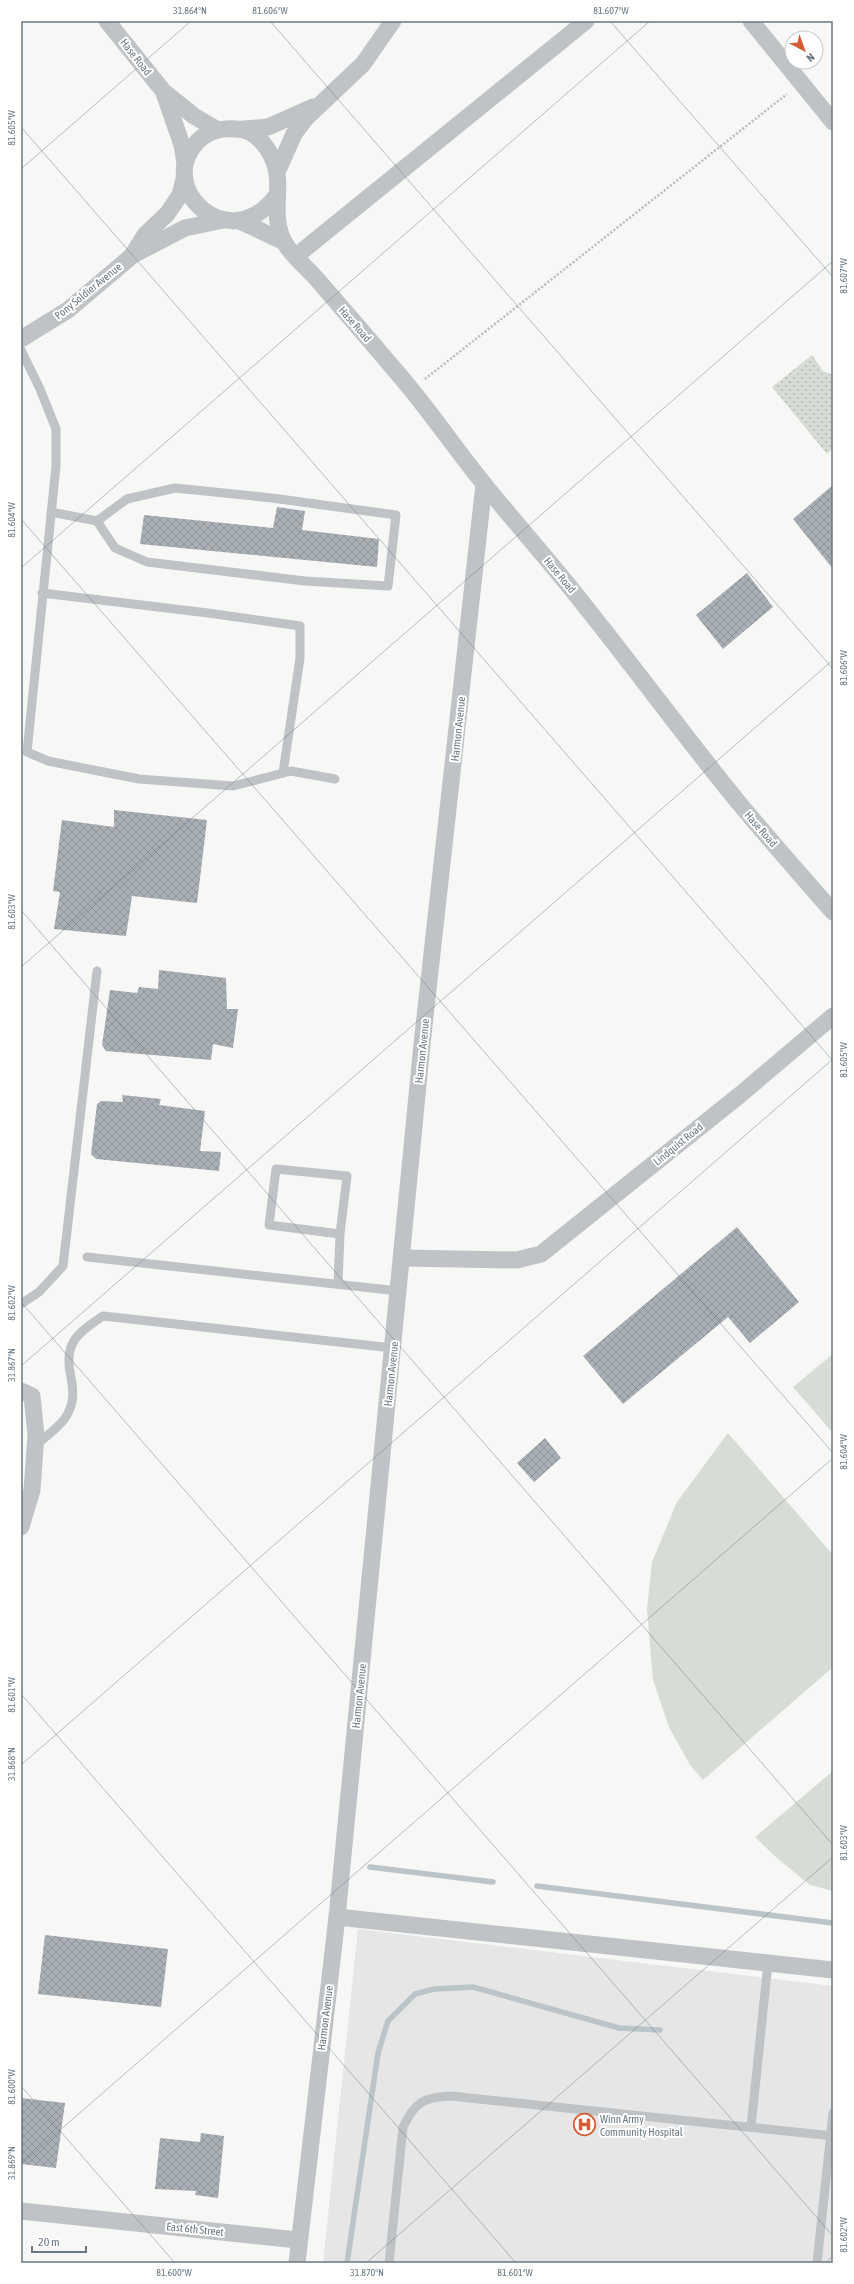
<svg xmlns="http://www.w3.org/2000/svg" width="854" height="2284" font-family="'Asap Condensed',sans-serif">
<style>
.built{fill:#e5e6e5}
.park{fill:url(#park-dots)}
.pitch{fill:#d7dcd4}
.lines{fill:none;stroke-linecap:round;stroke-linejoin:round}
.stream{stroke:#bbc4c9;stroke-width:5.5}
.building{fill:url(#building-cross-hatch)}
.path{stroke:#b9bcbe;stroke-width:2.5;stroke-dasharray:2 2;stroke-linecap:butt}
.lane{stroke:#bfc3c6;stroke-width:9}
.street{stroke:#bfc3c6;stroke-width:17}
.ticks{fill:none;stroke:#697883;stroke-width:1;stroke-opacity:0.45}
.labels{text-anchor:middle;dominant-baseline:central;stroke-width:4;stroke-linejoin:round;paint-order:stroke}
.street-label{font-size:11px;fill:#697883;stroke:#fff}
.poi-label{font-size:11px;fill:#697883;stroke:#fff;text-anchor:start}
.neatline{fill:none;stroke:#697883;stroke-width:1.5}
.ticks-label{font-size:10px;text-anchor:middle;fill:#697883}
</style>
<defs>
<pattern id="park-dots" width="8" height="8" patternUnits="userSpaceOnUse"><rect width="8" height="8" fill="#d7dcd4"/><path d="M2 2h.1M6 6h.1" fill="none" stroke="#b2b7b1" stroke-width="1.8" stroke-linecap="round"/></pattern>
<pattern id="building-cross-hatch" width="8" height="8" patternUnits="userSpaceOnUse"><rect width="8" height="8" fill="#a9b0b5"/><path d="M0 0l8 8M0 8l8-8" fill="none" stroke="#8e9499"/></pattern>
</defs>
<rect width="100%" height="100%" fill="#f7f7f5"/>
<path class="built" d="M358,1929L833,1986V2263H323Z"/>
<path class="park" d="M812,355L823,371L833,375V449L827,454L772,387Z"/>
<g class="pitch">
<path d="M833,1354V1433L793,1387Z"/>
<path d="M728,1433L833,1555V1667L703,1780L690,1765L669,1727L653,1680L647,1609L652,1562L677,1502Z"/>
<path d="M833,1771V1891L810,1885L778,1859L755,1837Z"/>
</g>
<g class="lines">
<g class="stream">
<path d="M370,1867L493,1882"/>
<path d="M537,1886L833,1923"/>
<path d="M347,2263L378,2053L388,2021L415,1994L434,1989L473,1987L619,2028L660,2030"/>
</g>
</g>
<g class="building">
<path d="M833,485V569L793,519Z"/>
<path d="M277,507L305,511L302,530L379,539L377,567L140,544L144,515L273,528Z"/>
<path d="M747,573L773,607L723,649L696,615Z"/>
<path d="M114,810L207,820L197,903L132,896L126,936L54,929L60,892L53,891L62,820L114,827Z"/>
<path d="M159,970L226,978L227,1009H238L233,1048L213,1044L211,1060L106,1051L102,1045L110,990L137,993L139,987L158,989Z"/>
<path d="M122,1095L161,1099L159,1105L205,1111L200,1151L221,1152L219,1171L96,1159L91,1154L97,1104L101,1101L123,1102Z"/>
<path d="M737,1227L799,1302L750,1343L728,1317L623,1404L583,1356Z"/>
<path d="M545,1438L561,1458L534,1482L517,1463Z"/>
<path d="M45,1935L168,1949L161,2007L38,1994Z"/>
<path d="M21,2098L65,2103L56,2168L21,2164Z"/>
<path d="M201,2133L224,2136L218,2198L195,2195L196,2191L155,2189L160,2138L200,2142Z"/>
</g>
<g class="lines">
<path class="path" d="M425,379L787,94"/>
<g class="lane">
<path d="M21,350L40,389L56,429V466L27,752L48,761L139,779L233,786L291,771L335,779"/>
<path d="M51,512L97,521L115,548L147,562L305,581L388,586L396,515L272,498L175,488L127,499L97,521"/>
<path d="M42,593L208,613L300,626V658L283,773"/>
<path d="M87,1257L399,1291"/>
<path d="M338,1284L340,1234L347,1176L276,1169L269,1225L340,1234"/>
<path d="M21,1304L39,1292L63,1266L97,971"/>
<path d="M35,1446C46,1436 64,1424 69,1411C74,1401 73,1387 71,1377C63,1344 77,1333 103,1316L393,1348"/>
<path d="M751,2127L768,1963"/>
<path d="M389,2263L403,2127C415,2102 424,2097 451,2096L833,2136"/>
<path d="M817,2263L833,2113"/>
</g>
<g class="street">
<path d="M107,21L164,92L194,116L216,129"/>
<path d="M751,21L833,122"/>
<path d="M164,93L182,145L185,163"/>
<path d="M244,129L268,127L313,107"/>
<path d="M278,170L294,134L306,118L363,64L393,21"/>
<path d="M276,196C229,259 153,187 198,141C209,130 222,128 237,129C248,129 255,134 262,142C292,177 267,204 283,240C289,253 305,266 315,277C341,307 368,338 394,369C426,405 453,446 484,484C513,520 544,555 573,591C628,659 679,729 734,797C766,836 800,874 833,912"/>
<path d="M239,221C255,227 268,235 283,241"/>
<path d="M133,254L145,235L167,214L180,195L184,179"/>
<path d="M296,256L586,21"/>
<path d="M21,339L68,310L133,255L185,228L223,220"/>
<path d="M402,1258L517,1260L541,1254L741,1094L833,1016"/>
<path d="M21,1391L32,1396L36,1435L32,1490L21,1527"/>
<path d="M337,1917L833,1970"/>
<path d="M21,2211L298,2240"/>
<path d="M297,2263L337,1917L422,1044L484,484"/>
</g>
</g>
<path class="ticks" d="M270,21L833,669M610,21L833,277M21,127L833,1061M21,169L191,21M21,519L833,1453M21,568L650,21M21,910L833,1845M21,967L833,261M21,1302L833,2236M21,1366L833,660M21,1694L516,2263M21,1765L833,1059M21,2086L175,2263M21,2164L833,1458M366,2263L833,1857M825,2263L833,2256"/>
<defs>
<symbol id="hospital-ring" viewBox="-11 -11 22 22"><circle r="9.5" fill="#fff" stroke="#d55c37" stroke-width="1.5"/><path d="M-5-5h3v3.5h4V-5h3V5h-3V1.5h-4V5h-3Z" fill="#d55c37"/></symbol>
</defs>
<g fill-rule="evenodd">
<use href="#hospital-ring" x="572" y="2112" width="25" height="25"/>
</g>
<g class="labels">
<g class="street-label">
<text transform="translate(136 57) rotate(52)">Hase Road</text>
<text transform="translate(88 291) rotate(-39)">Pony Soldier Avenue</text>
<text transform="translate(355 324) rotate(49)">Hase Road</text>
<text transform="translate(560 575) rotate(50)">Hase Road</text>
<text transform="translate(458 729) rotate(-84)">Harmon Avenue</text>
<text transform="translate(761 829) rotate(49)">Hase Road</text>
<text transform="translate(422 1051) rotate(-84)">Harmon Avenue</text>
<text transform="translate(678 1144) rotate(-39)">Lindquist Road</text>
<text transform="translate(391 1374) rotate(-84)">Harmon Avenue</text>
<text transform="translate(359 1696) rotate(-84)">Harmon Avenue</text>
<text transform="translate(325 2018) rotate(-83)">Harmon Avenue</text>
<text transform="translate(195 2229) rotate(6)">East 6th Street</text>
</g>
<g class="poi-label">
<text x="600" y="2119">Winn Army<tspan x="600" dy="13">Community Hospital</tspan></text>
</g>
</g>
<rect width="854" height="2284" fill="none" stroke="#ffffff" stroke-width="44"/>
<g transform="translate(804 50) rotate(139)"><circle r="19" fill="#ffffff" stroke="#c3c9cd"/>
<path d="M0-3L7 15L0 10L-7 15Z" fill="#d55c37"/>
<text y="-6" font-size="11" font-weight="bold" text-anchor="middle" fill="#697883">N</text>
</g>
<path d="M32 2246v6h54v-6" fill="none" stroke="#697883" stroke-width="2"/>
<text x="38" y="2246" font-size="12" fill="#697883" stroke="#ffffff" stroke-width="3" paint-order="stroke">20 m</text>
<rect x="22" y="22" width="810" height="2240" class="neatline"/>
<g class="ticks-label">
<text x="190" y="14">31.864°N</text>
<text x="270" y="14">81.606°W</text>
<text x="611" y="14">81.607°W</text>
<text transform="translate(11 128) rotate(-90)" y="4">81.605°W</text>
<text transform="translate(843 276) rotate(-90)" y="4">81.607°W</text>
<text transform="translate(11 520) rotate(-90)" y="4">81.604°W</text>
<text transform="translate(843 668) rotate(-90)" y="4">81.606°W</text>
<text transform="translate(11 912) rotate(-90)" y="4">81.603°W</text>
<text transform="translate(843 1060) rotate(-90)" y="4">81.605°W</text>
<text transform="translate(11 1303) rotate(-90)" y="4">81.602°W</text>
<text transform="translate(11 1365) rotate(-90)" y="4">31.867°N</text>
<text transform="translate(843 1452) rotate(-90)" y="4">81.604°W</text>
<text transform="translate(11 1695) rotate(-90)" y="4">81.601°W</text>
<text transform="translate(11 1764) rotate(-90)" y="4">31.868°N</text>
<text transform="translate(843 1843) rotate(-90)" y="4">81.603°W</text>
<text transform="translate(11 2087) rotate(-90)" y="4">81.600°W</text>
<text transform="translate(11 2163) rotate(-90)" y="4">31.869°N</text>
<text transform="translate(843 2235) rotate(-90)" y="4">81.602°W</text>
<text x="174" y="2276">81.600°W</text>
<text x="367" y="2276">31.870°N</text>
<text x="515" y="2276">81.601°W</text>
</g>
</svg>
